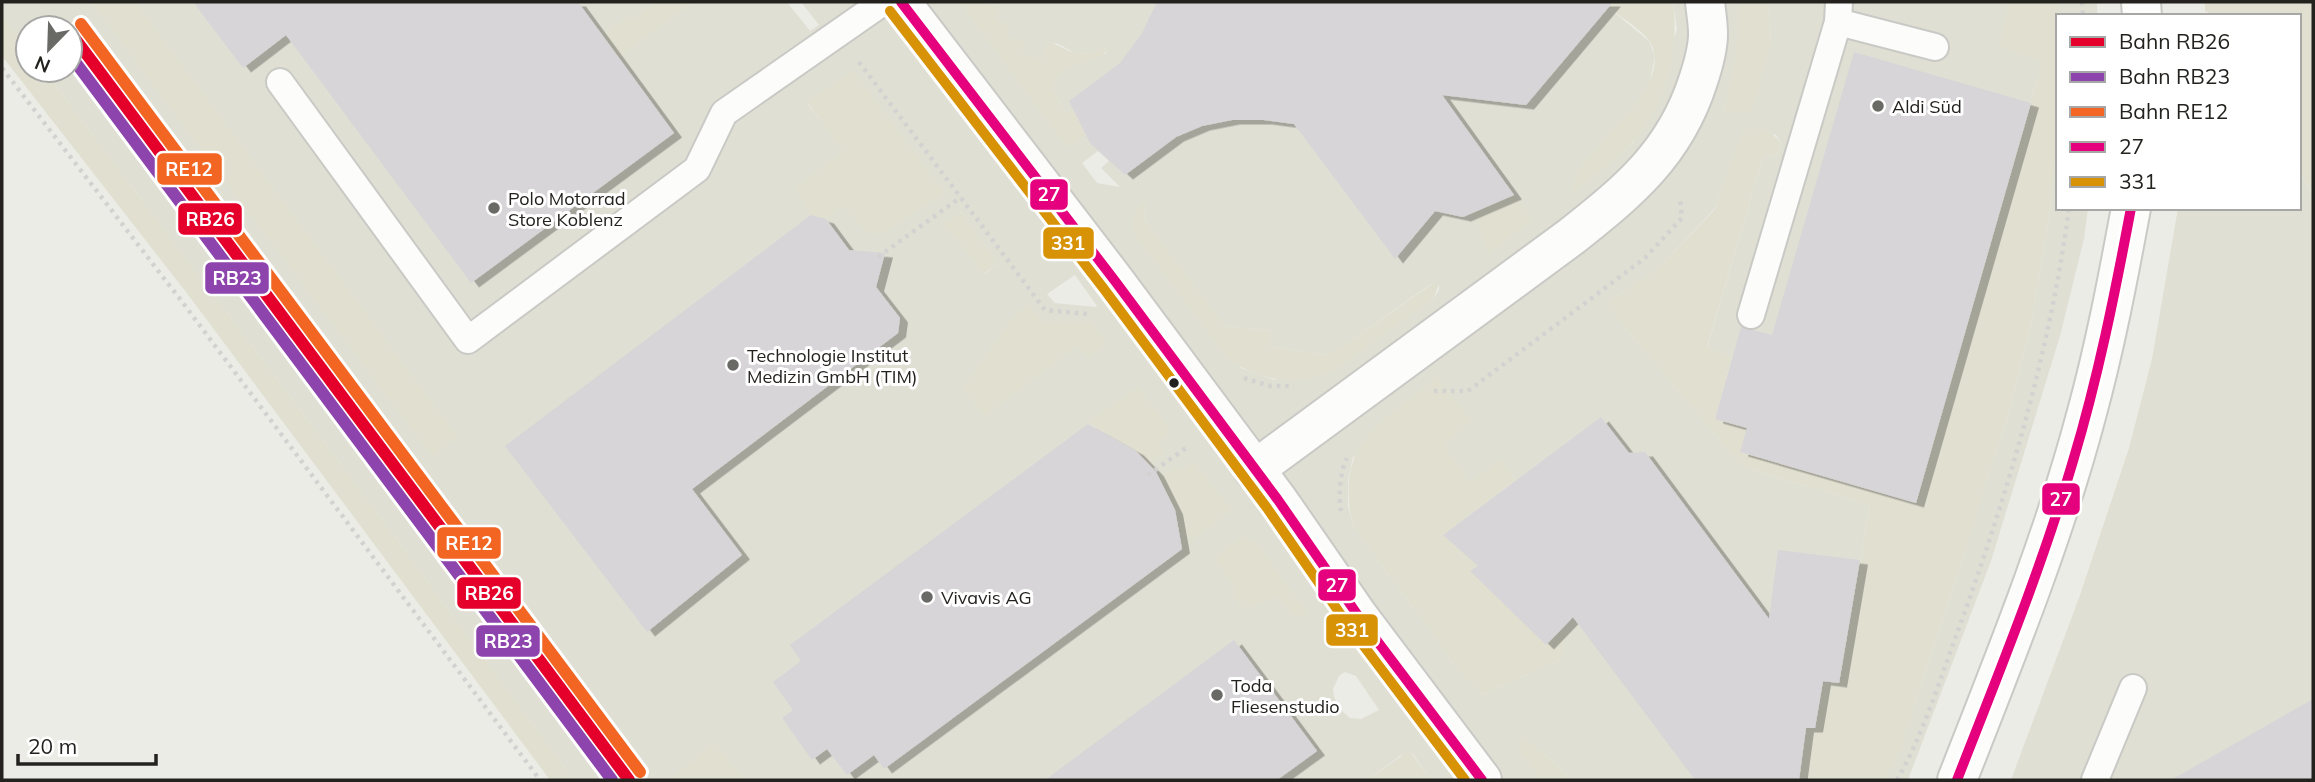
<svg xmlns="http://www.w3.org/2000/svg" width="2315" height="782" font-family="Mulish,sans-serif">
<style>
.built{fill:#e0dfd4;fill-rule:evenodd}
.green{fill:#e1dfd0}
.building{fill:#d7d5d7;filter:url(#shadow)}
.lines{fill:none;stroke-linecap:round;stroke-linejoin:round}
.service-casing{stroke:#c9c9c5;stroke-width:30}
.minor-casing{stroke:#c9c9c5;stroke-width:42}
.secondary-casing{stroke:#c9c9c5;stroke-width:42}
.path{stroke:#d2d2d1;stroke-width:4.5;stroke-dasharray:3.5 5;stroke-linecap:butt}
.service{stroke:#fcfcfb;stroke-width:26}
.minor{stroke:#fcfcfb;stroke-width:38}
.secondary{stroke:#fcfcfb;stroke-width:38}
.bus-1-casing{stroke:#fff;stroke-width:16}
.bus-2-casing{stroke:#fff;stroke-width:16}
.bus-1{stroke:#e5007d;stroke-width:10}
.bus-2{stroke:#d79205;stroke-width:10}
.rail-1-casing{stroke:#fff;stroke-width:18}
.rail-2-casing{stroke:#fff;stroke-width:18}
.rail-3-casing{stroke:#fff;stroke-width:18}
.rail-1{stroke:#e4002b;stroke-width:12}
.rail-2{stroke:#8e44ad;stroke-width:12}
.rail-3{stroke:#f26522;stroke-width:12}
.poi-dot{fill:#696965;stroke:#fff;stroke-width:2.5}
.bus-dot{fill:#23221f;stroke:#fff;stroke-width:2.5}
.labels{text-anchor:middle;dominant-baseline:central;stroke-width:6;stroke-linejoin:round;paint-order:stroke}
.poi-label{font-size:18px;fill:#23221f;stroke:#fff;text-anchor:start}
.line-badge{stroke:#fff;stroke-width:2.5}
.badge-label{font-size:19px;text-anchor:middle;font-weight:bold;fill:#fff}
</style>
<defs>
<filter id="shadow"><feDropShadow dx="8" dy="4.5" stdDeviation="0" flood-color="#0004"/></filter>
</defs>
<rect width="100%" height="100%" fill="#ecece7"/>
<g class="built">
<path d="M2,2H90L432,456L457,437L136,2H656L630,21L627,17L618,58L694,2H787L810,31L819,25L801,2H959L1068,147L1066,112L1052,89L1053,84L1057,74L1066,68L1106,53L1109,47L1092,53L1077,54L1058,44L1046,42L1042,60L1022,55L1007,37L996,20L997,6L983,2H1611L1609,8L1649,41L1655,57L1649,85L1640,100L1593,152L1577,174L1572,193L1633,143L1677,30L1673,2H1738L1740,28L1734,71L1723,112L1771,44L1769,2H2008L2042,61L1916,503L1740,452L1715,419L1732,357L1707,348L1764,154L1776,157L1781,143L1775,134L1726,179L1715,208L1662,265L1605,304L1742,467L1870,505L1839,683L1823,682L1815,728H1806L1799,780H1573L1525,737L1520,753L1541,780H1431L1413,754L1400,756L1367,780H745L715,742L671,778L673,780H574L342,465L44,70H70V28H28V49L2,15ZM807,103L945,193L865,232L843,206L844,151ZM1098,151L1109,161L1101,168L1120,187L1097,183L1082,163ZM1147,202L1144,216L1149,226L1226,326L1271,331L1268,346L1326,355L1346,344L1431,284H1439V290L1434,298L1343,364L1274,380L1241,368L1136,209ZM961,212L998,263L985,274L944,224ZM1075,275L1097,306L1096,307L1055,303L1047,294ZM1028,305L1043,322L1107,343L1079,346L1012,318ZM1088,424L1158,444L1165,453L1149,465L1136,451L1120,440ZM1444,445L1470,483L1500,460L1516,480L1443,535L1477,566L1470,571L1546,645L1560,631L1564,658L1483,695L1462,675L1353,526L1348,505V481L1353,457ZM1176,465L1182,470V549L1175,510L1159,478ZM1257,543L1278,597L1245,608L1231,594L1237,590ZM1345,672L1356,676L1379,710L1361,719L1350,718L1341,710L1334,697L1333,689L1339,676Z"/>
<rect x="2059" y="2" width="38" height="14"/>
<path d="M2058,132V208H2088L2084,239L2060,336L1991,561L1908,780H1884L1900,752L2007,420L2030,329L2050,211Z"/>
<path d="M2299,170L2313,196V780H2011L2080,595L2129,448L2152,359L2178,208H2299Z"/>
</g>
<g class="green">
<path d="M90,2H136L458,437L432,457Z"/>
<path d="M656,2H694L618,58L601,35L627,17L630,21Z"/>
<path d="M959,2H983L998,6L996,20L1009,23L1007,37L1026,42L1022,54L1041,60L1046,42C1055,43 1059,46 1067,50C1082,57 1096,52 1111,46C1095,69 1063,56 1052,89L1066,112L1074,110L1086,134L1067,148Z"/>
<path d="M1611,2H1673C1679,52 1668,104 1633,142C1616,162 1591,177 1571,194C1573,188 1574,180 1577,174C1595,138 1675,86 1650,42C1644,31 1619,16 1608,7Z"/>
<path d="M1738,2H1769L1771,44L1752,112H1723C1733,75 1740,40 1738,2Z"/>
<path d="M2008,2H2059V16L2058,132L2050,211L2030,329L2007,420L1900,752L1884,780H1799L1806,728H1815L1823,681L1839,683L1870,505L1742,467L1605,304L1662,265L1715,209L1743,129C1759,128 1771,129 1781,143L1776,157L1764,154L1707,347L1732,357L1715,419L1747,428L1740,452L1916,503L2042,61L1999,47Z"/>
<path d="M2205,2H2313V195L2299,170V16H2214L2205,11Z"/>
<path d="M2,15L28,49V70H44L342,465L574,780H550L189,296L2,56Z"/>
<path d="M853,70L945,193L883,234L865,232L843,206L826,219L811,215L795,187L843,151L807,102Z"/>
<path d="M1514,195L1534,219L1488,254L1474,212Z"/>
<path d="M1144,199L1147,202L1144,216L1149,226L1226,326L1271,331L1269,346L1326,355L1346,344L1432,284H1439L1434,298C1414,313 1393,328 1373,343C1359,353 1344,366 1328,373C1293,388 1255,379 1226,357L1134,234L1132,221L1136,209Z"/>
<path d="M961,212L998,263L984,274L943,223Z"/>
<path d="M1028,304L1043,322L1091,321L1107,343L1088,358L1078,346L985,416L962,389L1012,318Z"/>
<path d="M1437,377L1472,421L1444,445L1470,482L1500,459L1516,480L1443,535L1478,566L1471,571L1546,645L1560,631L1563,637L1564,658L1483,695L1462,675L1353,526C1334,443 1380,423 1437,377Z"/>
<path d="M1138,386L1172,432L1158,444L1165,453L1149,465C1131,446 1111,435 1087,423Z"/>
<path d="M1194,462L1232,510L1182,549L1175,510L1159,477L1176,465L1182,470Z"/>
<path d="M1240,537L1257,543L1309,614L1300,618L1292,614L1278,597L1246,608L1240,606L1231,594L1236,590L1214,559Z"/>
<path d="M1525,737L1573,780H1541L1520,753L1521,740Z"/>
<path d="M715,742L745,780H673L671,778Z"/>
<path d="M1406,753L1412,754L1431,780H1367Z"/>
</g>
<g class="building">
<path d="M193,2H578L674,133L471,283L286,35L243,68Z"/>
<path d="M1157,2H1613L1526,105L1442,95L1514,195L1463,217L1435,211L1395,259L1294,124L1264,120H1232L1202,126L1176,137L1125,175L1090,143L1069,101L1120,63L1142,33Z"/>
<path d="M1854,52L2031,103L1916,503L1740,452L1747,428L1715,419L1741,327L1772,335Z"/>
<path d="M811,215L826,219L849,250L885,253L876,287L900,318L898,333L692,489L742,555L647,632L505,446Z"/>
<path d="M1601,417L1629,453L1645,452L1769,619L1778,550L1860,560L1839,683L1823,681L1815,728H1806L1799,780H1695L1573,617L1546,645L1470,571L1478,566L1443,535Z"/>
<path d="M1088,424L1136,451L1156,472L1175,510L1182,549L884,769L874,755L847,775L827,749L812,760L782,718L793,710L773,682L801,661L790,645Z"/>
<path d="M1234,640L1317,751L1277,780H1045Z"/>
<path d="M2313,699V780H2171Z"/>
</g>
<g class="lines">
<defs>
<g id="service">
<path d="M1839,2L1838,22L1935,47"/>
<path d="M280,82L468,340L697,169L724,113L883,2"/>
<path d="M1751,315L1838,22"/>
<path d="M2095,780L2133,688"/>
</g>
<g id="minor">
<path d="M901,2L1115,281L1278,500L1359,617L1482,780"/>
<path d="M1254,470L1572,236C1629,191 1675,153 1698,81C1703,66 1708,49 1708,34C1708,23 1706,12 1705,2"/>
</g>
<g id="secondary">
<path d="M2141,2L2142,16"/>
<path d="M1957,780C2004,660 2053,540 2086,416C2105,347 2118,278 2131,208"/>
</g>
</defs>
<use href="#service" class="service-casing"/>
<use href="#minor" class="minor-casing"/>
<use href="#secondary" class="secondary-casing"/>
<g class="path">
<path d="M2082,2L2083,16"/>
<path d="M859,62L1045,310L1087,314"/>
<path d="M2,68L183,303L540,780"/>
<path d="M878,257L961,197"/>
<path d="M1244,378L1270,386H1294"/>
<path d="M1434,391H1468L1645,258L1682,218L1680,198"/>
<path d="M1148,475L1186,448"/>
<path d="M1341,511C1338,495 1340,472 1347,458"/>
<path d="M1897,780C1924,733 1940,679 1959,628C2008,492 2050,352 2069,208"/>
</g>
<use href="#service" class="service"/>
<use href="#minor" class="minor"/>
<use href="#secondary" class="secondary"/>
<defs>
<g id="bus-1">
<path d="M901,2L1115,281L1278,500L1359,617L1482,780"/>
<path d="M1957,780C1998,675 2041,570 2073,461C2098,378 2115,293 2131,208"/>
</g>
<path id="bus-2" d="M890,11L1104,289L1267,508L1348,625L1465,780"/>
</defs>
<use href="#bus-1" class="bus-1-casing"/>
<use href="#bus-2" class="bus-2-casing"/>
<use href="#bus-1" class="bus-1"/>
<use href="#bus-2" class="bus-2"/>
<defs>
<path id="rail-1" d="M70,32L629,780"/>
<path id="rail-2" d="M70,55L612,780"/>
<path id="rail-3" d="M81,24L640,772"/>
</defs>
<use href="#rail-1" class="rail-1-casing"/>
<use href="#rail-2" class="rail-2-casing"/>
<use href="#rail-3" class="rail-3-casing"/>
<use href="#rail-1" class="rail-1"/>
<use href="#rail-2" class="rail-2"/>
<use href="#rail-3" class="rail-3"/>
</g>
<g class="poi-dot">
<circle cx="1878" cy="106" r="7"/>
<circle cx="494" cy="208" r="7"/>
<circle cx="733" cy="365" r="7"/>
<circle cx="927" cy="597" r="7"/>
<circle cx="1217" cy="695" r="7"/>
</g>
<circle class="bus-dot" cx="1174" cy="383" r="6"/>
<g class="labels">
<g class="poi-label">
<text x="1892" y="106">Aldi Süd</text>
<text x="508" y="198">Polo Motorrad<tspan x="508" dy="21">Store Koblenz</tspan></text>
<text x="747" y="355">Technologie Institut<tspan x="747" dy="21">Medizin GmbH (TIM)</tspan></text>
<text x="941" y="597">Vivavis AG</text>
<text x="1231" y="685">Toda<tspan x="1231" dy="21">Fliesenstudio</tspan></text>
</g>
</g>
<g class="line-badge">
<rect x="156" y="152" width="67" height="34" rx="7" fill="#f26522"/>
<rect x="1029" y="178" width="40" height="33" rx="7" fill="#e5007d"/>
<rect x="177" y="202" width="66" height="34" rx="7" fill="#e4002b"/>
<rect x="1042" y="226" width="53" height="34" rx="7" fill="#d79205"/>
<rect x="204" y="261" width="66" height="34" rx="7" fill="#8e44ad"/>
<rect x="2041" y="482" width="40" height="34" rx="7" fill="#e5007d"/>
<rect x="436" y="526" width="66" height="34" rx="7" fill="#f26522"/>
<rect x="1317" y="568" width="40" height="34" rx="7" fill="#e5007d"/>
<rect x="456" y="576" width="66" height="34" rx="7" fill="#e4002b"/>
<rect x="1325" y="613" width="54" height="34" rx="7" fill="#d79205"/>
<rect x="475" y="624" width="66" height="34" rx="7" fill="#8e44ad"/>
</g>
<g class="badge-label">
<text x="189" y="176">RE12</text>
<text x="1049" y="201">27</text>
<text x="210" y="226">RB26</text>
<text x="1068" y="250">331</text>
<text x="237" y="285">RB23</text>
<text x="2061" y="506">27</text>
<text x="469" y="550">RE12</text>
<text x="1337" y="592">27</text>
<text x="489" y="600">RB26</text>
<text x="1352" y="637">331</text>
<text x="508" y="648">RB23</text>
</g>
<rect width="2315" height="782" fill="none" stroke="#23221f" stroke-width="7"/>
<rect x="2056" y="14" width="245" height="196" fill="#ffffff" stroke="#a7a7a5" stroke-width="2"/>
<rect x="2070" y="37" width="35" height="10" fill="#e4002b" stroke="#a7a7a5" stroke-width="2"/>
<text x="2119" y="49" font-size="21" fill="#23221f">Bahn RB26</text>
<rect x="2070" y="72" width="35" height="10" fill="#8e44ad" stroke="#a7a7a5" stroke-width="2"/>
<text x="2119" y="84" font-size="21" fill="#23221f">Bahn RB23</text>
<rect x="2070" y="107" width="35" height="10" fill="#f26522" stroke="#a7a7a5" stroke-width="2"/>
<text x="2119" y="119" font-size="21" fill="#23221f">Bahn RE12</text>
<rect x="2070" y="142" width="35" height="10" fill="#e5007d" stroke="#a7a7a5" stroke-width="2"/>
<text x="2119" y="154" font-size="21" fill="#23221f">27</text>
<rect x="2070" y="177" width="35" height="10" fill="#d79205" stroke="#a7a7a5" stroke-width="2"/>
<text x="2119" y="189" font-size="21" fill="#23221f">331</text>
<g transform="translate(49 49) rotate(203)"><circle r="33" fill="#ffffff" stroke="#a7a7a5" stroke-width="2"/>
<path d="M0-5L12 26L0 18L-12 26Z" fill="#696965"/>
<text y="-10" font-size="19" font-weight="bold" text-anchor="middle" fill="#23221f">N</text>
</g>
<path d="M18 754v10h138v-10" fill="none" stroke="#23221f" stroke-width="3.5"/>
<text x="28" y="754" font-size="21" fill="#23221f" stroke="#ffffff" stroke-width="5" paint-order="stroke">20 m</text>
</svg>
